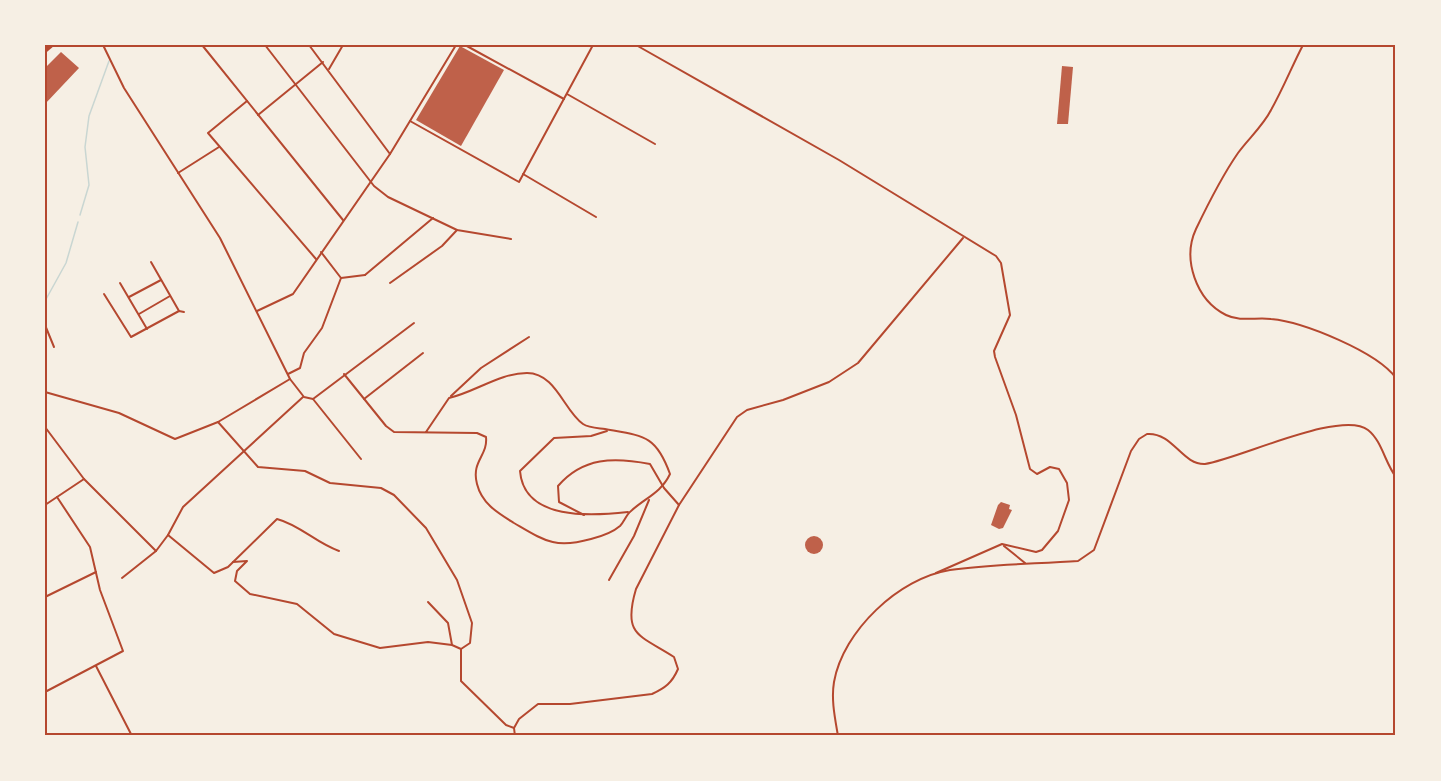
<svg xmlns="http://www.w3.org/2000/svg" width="1441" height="781" font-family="Inter,sans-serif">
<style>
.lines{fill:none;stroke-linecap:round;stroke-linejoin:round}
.stream{stroke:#c9d6d2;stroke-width:1.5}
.building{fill:#bf614a}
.pedestrian{stroke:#b5482f;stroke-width:2}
.minor{stroke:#b5482f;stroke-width:2}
.secondary{stroke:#b5482f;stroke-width:4}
.neatline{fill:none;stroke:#b5482f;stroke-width:2}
</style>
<rect width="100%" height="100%" fill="#f6efe4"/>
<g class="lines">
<g class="stream">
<path d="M80,215L89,185L85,147L89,116L109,61"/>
<path d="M45,301L66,263L78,222"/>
</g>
</g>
<g class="building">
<path d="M460,46L504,70L461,146L416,120Z"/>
<path d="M61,52L79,68L45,104V68Z"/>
<path d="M1062,66L1073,67L1068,124H1057Z"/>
<path d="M1001,502L1010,505L1009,509L1012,510L1003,528L999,529L991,525L998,505Z"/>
<circle cx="814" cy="545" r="9"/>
</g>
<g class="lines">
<g class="pedestrian">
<path d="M151,262L179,311"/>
<path d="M341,278L365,275"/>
<path d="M120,283L147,329"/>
<path d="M129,297L161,280"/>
<path d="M139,314L170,296"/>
</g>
<g class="minor">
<path d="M103,45L124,88L220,238L290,379L304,397L313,399L361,459"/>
<path d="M202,45L343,220"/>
<path d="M265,45L374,186L388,197L457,230L511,239"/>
<path d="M309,45L390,154"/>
<path d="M465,45L564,99"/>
<path d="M636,45L839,160L996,256L1001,263L1010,315L994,351L995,357L1016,415L1030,469L1037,474L1050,467L1059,469L1067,483L1069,500L1058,531L1042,550L1036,552L1002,544L936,573"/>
<path d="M1303,45C1292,66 1283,89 1271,110C1263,126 1248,139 1238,153C1222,176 1208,204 1196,229C1182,259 1196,300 1226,315C1240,322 1257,317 1271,319C1304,322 1377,352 1396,378"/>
<path d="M329,69L343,45"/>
<path d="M567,94L655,144"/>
<path d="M247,101L208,133L316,259"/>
<path d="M258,115L323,62"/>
<path d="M410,121L519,182L593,45"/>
<path d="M178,173L219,147"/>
<path d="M523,174L596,217"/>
<path d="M365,275L433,218"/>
<path d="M390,283L442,246L457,230"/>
<path d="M104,294L131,337L179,311L184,312"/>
<path d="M257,311L293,294L390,154L456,45"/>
<path d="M45,325L54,347"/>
<path d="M288,374L300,368L304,353L322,328L341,278L321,252"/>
<path d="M344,374L386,426L394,432L477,433L486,437C488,456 471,461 477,484C482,504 498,513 514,523C545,541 555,549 591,539C599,537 613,532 620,526C624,522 626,515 631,511C645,498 661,493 670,474C656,435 644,436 605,429C598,428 589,428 583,424C564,411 556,373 527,373C500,373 475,392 449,398L426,432"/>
<path d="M45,392L119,413L175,439L218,422L290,379"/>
<path d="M451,396L481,368L529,337"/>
<path d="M313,399L414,323"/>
<path d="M364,399L423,353"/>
<path d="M218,422L258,467L305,471L330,483L381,488L394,495L426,528L457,580L472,623L470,643L461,649V681L506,725L514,728"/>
<path d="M45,427L84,479L156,551"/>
<path d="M607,431L591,436L554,438L520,471C524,521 592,516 628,512"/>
<path d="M45,505L84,479"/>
<path d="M584,515L559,502L558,486C583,457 614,457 650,464L664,488L679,505"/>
<path d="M168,535L214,573L228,567L277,519C300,525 316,543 339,551"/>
<path d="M1004,546L1025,563"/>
<path d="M233,562L247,561L237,571L235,581L250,594L297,604L334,634L380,648L428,642L452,645L461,649"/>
<path d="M122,578L156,551L168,535L183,507L303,397"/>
<path d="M609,580L634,536L649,500"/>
<path d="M45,597L96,572"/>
<path d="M428,602L448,623L452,645"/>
<path d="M96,666L132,736"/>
<path d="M45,692L123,651L100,590L90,547L57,497"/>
<path d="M515,736L514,728L519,719L538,704H570L652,694C665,688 672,683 678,669L674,657C640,635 622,636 636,589L679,505L737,417L747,410L783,400L829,382L858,363L963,238"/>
<path d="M838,736C835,718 831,700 834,682C843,631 899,578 950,570C991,564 1036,564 1078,561L1094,550L1131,451L1139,439L1147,434C1173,432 1182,465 1205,464C1239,459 1342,409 1368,430C1382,441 1385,463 1396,477"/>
</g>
<path class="secondary" d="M45,51L52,45"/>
</g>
<rect width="1441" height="781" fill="none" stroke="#f6efe4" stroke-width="93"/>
<rect x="46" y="46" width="1348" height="688" class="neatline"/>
</svg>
